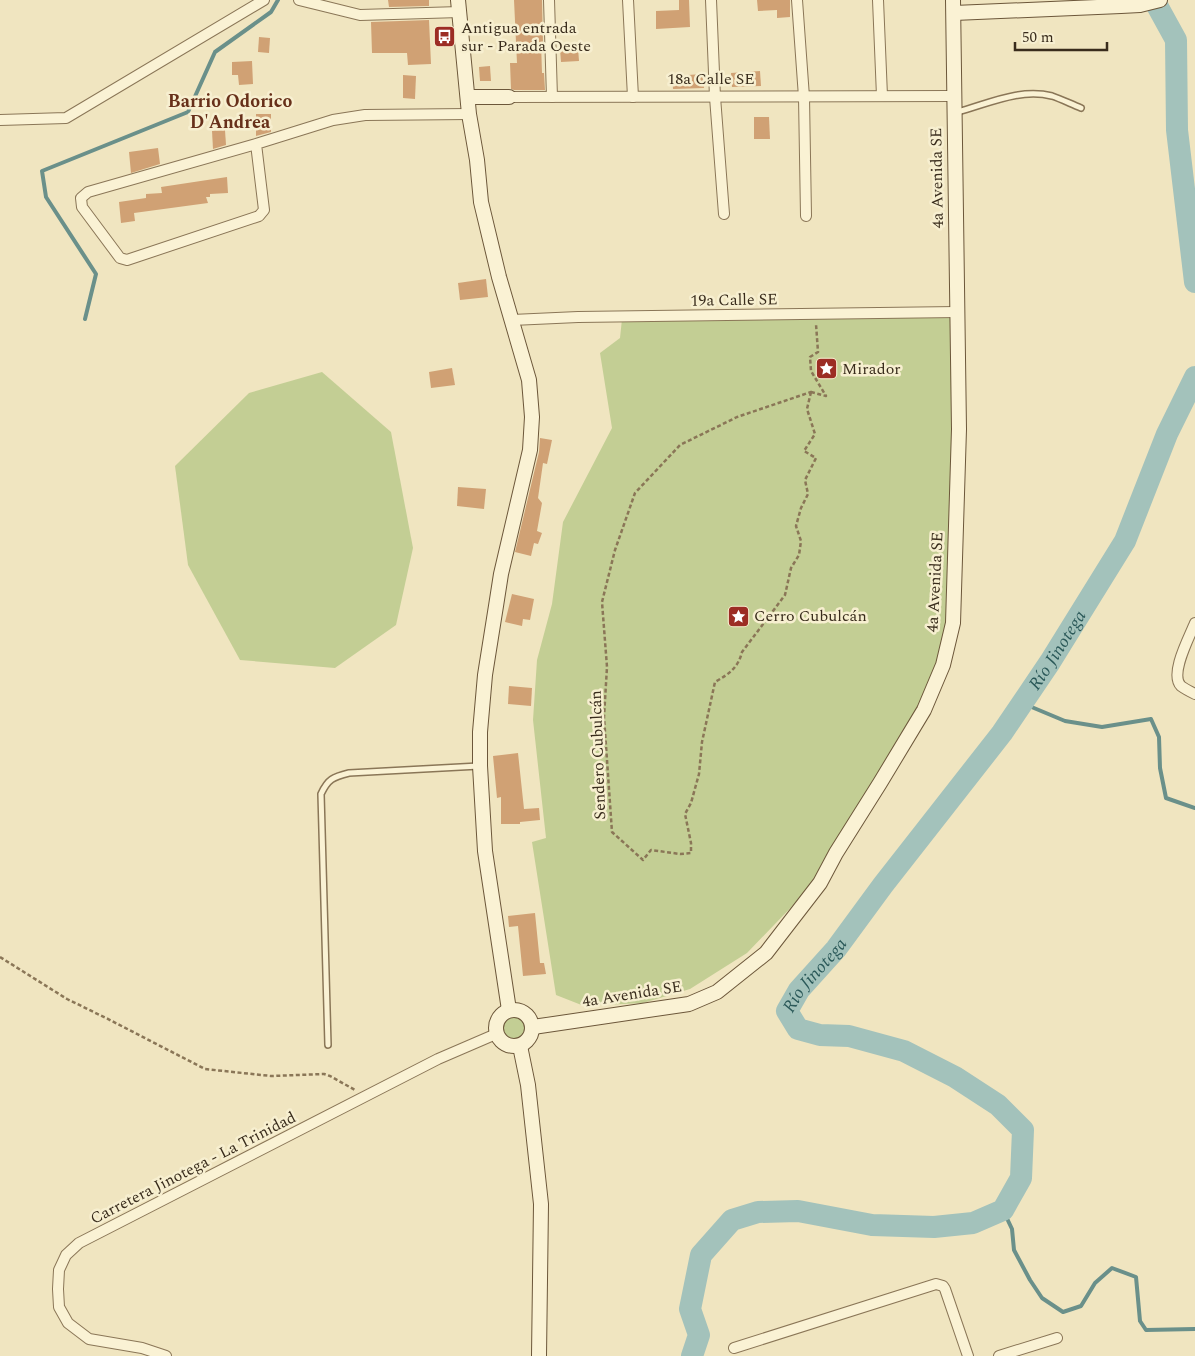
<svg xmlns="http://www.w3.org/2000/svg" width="1195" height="1356" font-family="Spectral,serif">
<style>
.green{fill:#c3ce94}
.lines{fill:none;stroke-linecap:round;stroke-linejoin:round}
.stream{stroke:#6a908a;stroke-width:4}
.river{stroke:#a3c2bb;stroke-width:22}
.building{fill:#d0a174}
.lane-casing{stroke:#8a7657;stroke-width:8}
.street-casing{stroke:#8a7657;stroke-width:12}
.secondary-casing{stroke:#6c573a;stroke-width:16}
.path{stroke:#8a7657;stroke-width:2.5;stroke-dasharray:4 2.5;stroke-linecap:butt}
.lane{stroke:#faf2d4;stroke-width:5}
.street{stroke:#faf2d4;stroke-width:10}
.secondary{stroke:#faf2d4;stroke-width:14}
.labels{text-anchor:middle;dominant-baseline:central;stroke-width:5;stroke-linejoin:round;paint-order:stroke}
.poi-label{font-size:16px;fill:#392c1c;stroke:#f7efd0;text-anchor:start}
.street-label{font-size:16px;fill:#392c1c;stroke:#f7efd0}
.neighbourhood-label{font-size:18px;font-weight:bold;fill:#67301a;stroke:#f7efd0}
.water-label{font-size:18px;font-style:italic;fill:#2b5959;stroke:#f7efd0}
</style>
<rect width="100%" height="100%" fill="#f0e5c0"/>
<g class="green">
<path d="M955,316L951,622L922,709L818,881L800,898L747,953L690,989L643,1003L584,1006L556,995L532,842L546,838L533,720L537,660L552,604L563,522L612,428L600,353L620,338L622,319Z"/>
<path d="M322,372L391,432L413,548L396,625L335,668L240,660L188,565L175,466L249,393Z"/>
<circle cx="514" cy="1028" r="16"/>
</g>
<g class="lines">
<g class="stream">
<path d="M85,319L96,274L46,197L42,171L188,112L215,52L271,12L278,0"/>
<path d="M1022,703L1065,721L1102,727L1151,719L1159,737L1160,768L1166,798L1195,808"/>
<path d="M1003,1210L1012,1229L1014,1250L1030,1280L1042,1298L1063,1312L1081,1306L1095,1283L1112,1268L1136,1277L1140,1321L1146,1330L1195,1329"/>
</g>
<g class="river">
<path d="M1154,0L1176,40L1177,130L1195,282"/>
<path id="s1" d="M692,1356L699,1335L690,1309L701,1255L732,1220L758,1212L798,1211L872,1225L934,1227L973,1223L1003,1210L1021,1178L1023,1130L998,1105L955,1077L904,1051L849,1036L820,1035L798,1029L787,1011L799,990L836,949L883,885L1002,733L1050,662L1125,541L1167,434L1195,377"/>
</g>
</g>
<g class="building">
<path d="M388,0H429V6L389,7Z"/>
<path d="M514,0H542L543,43H541L542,73H544L545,90H514L511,89L510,63H517Z"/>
<path d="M679,0H689L690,27L656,29V11L679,10Z"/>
<path d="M757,0H790V17L777,18V10L758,11Z"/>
<path d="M429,20L431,64L408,65L407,53H372L371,22Z"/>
<path d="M259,37L270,38L269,53L258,52Z"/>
<path d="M578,48L579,61L561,62L560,49Z"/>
<path d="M252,61L253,84L239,85L238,75H232V62Z"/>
<path d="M490,66L491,81H480L479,67Z"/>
<path d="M760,71L761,86L732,87L731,73Z"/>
<path d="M703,74L704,88L673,89L672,76Z"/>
<path d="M403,75L416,76L415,99L403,98Z"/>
<path d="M256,114H271V132L256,136Z"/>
<path d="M754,117H769L770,139H754Z"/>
<path d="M225,130L226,145L213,149L212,131Z"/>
<path d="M158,148L160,164L131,173L129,152Z"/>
<path d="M227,177L228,193L210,194V197H206L208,203L134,213L135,221L121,223L119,202L146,198V194L162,193L161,187Z"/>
<path d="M486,279L488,297L460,300L458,283Z"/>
<path d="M452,368L455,385L431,388L429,372Z"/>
<path d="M540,438L552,440L547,464L543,463L538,498L542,503L537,531L542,533L538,544L534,543L531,556L515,552L539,452Z"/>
<path d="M458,487L486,489L484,509L457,506Z"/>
<path d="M512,594L534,599L530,620L523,619L522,626L505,622Z"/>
<path d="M509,686L532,688L531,706L508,704Z"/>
<path d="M518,753L524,809L539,808L540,820L520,822V824H501V797L497,798L493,756Z"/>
<path d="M535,913L540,963H544L546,974L523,976L518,926L509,927L508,916Z"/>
</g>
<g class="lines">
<defs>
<g id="lane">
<path d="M957,112C988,104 1019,88 1052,96C1061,99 1071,104 1081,108"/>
<path d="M328,1045L321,794C328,779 333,777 349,773L479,766"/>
</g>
<g id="street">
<path d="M299,0L360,15L460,12"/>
<path d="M549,0L552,97"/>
<path d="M628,0L633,97"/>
<path d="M711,0L715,97L724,214"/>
<path d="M797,0L804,97L806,216"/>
<path d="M878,0L882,96"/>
<path d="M509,97L953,96"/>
<path d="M0,120L66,118L264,0"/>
<path d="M256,144L264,210L259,216L127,260L120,258L82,207L81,198L88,192L256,144L333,120L365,115L469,114"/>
<path d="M512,320L578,317L957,312"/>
<path d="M1195,623C1190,636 1169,674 1181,686C1185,689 1191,692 1195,694"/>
<path d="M734,1348L936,1284L943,1286L945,1289L968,1356"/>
<path d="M166,1356L142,1348L89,1339L68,1323L59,1307L58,1289L59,1270L66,1255L79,1243L438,1059L496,1034"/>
<path d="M999,1356L1057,1338"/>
</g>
<g id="secondary">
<path d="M458,0L469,114L477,160L481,202L499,277L529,380L532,417L530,450L501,574L496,606L485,675L480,732V766L485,851L509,1010"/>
<path d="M954,13L1121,6L1140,5L1160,0"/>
<path d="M468,97H509"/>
<circle cx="514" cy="1028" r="18"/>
<path d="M533,1027L689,1004L717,992L766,953L820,883L836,853L880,783L924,710L943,665L953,623L959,429L953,0"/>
<path d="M520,1046L528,1085L541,1204L539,1356"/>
</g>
</defs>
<use href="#lane" class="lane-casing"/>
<use href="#street" class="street-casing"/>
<use href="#secondary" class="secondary-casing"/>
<g class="path">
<path d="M811,392L807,409L815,434L804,451L816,458L805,480L808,494L801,508L796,526L801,541L799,555L791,568L785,595L742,652C738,668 729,674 715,682L702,742L699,774L691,803L685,814L691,843V853L680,854L651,850L643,860L612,832L604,717L607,667L602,602L615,550L635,493L680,445L737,417Z"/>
<path d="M811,392L826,396L811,371L810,357L818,352L816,324"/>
<path d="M0,957L67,999L106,1018L205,1069L271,1076L324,1074L330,1076L355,1090"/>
</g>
<use href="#lane" class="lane"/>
<use href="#street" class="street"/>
<use href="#secondary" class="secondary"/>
</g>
<defs>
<symbol id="bus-square" viewBox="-11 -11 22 22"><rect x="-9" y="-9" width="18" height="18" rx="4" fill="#9c2d24" stroke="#f7efd0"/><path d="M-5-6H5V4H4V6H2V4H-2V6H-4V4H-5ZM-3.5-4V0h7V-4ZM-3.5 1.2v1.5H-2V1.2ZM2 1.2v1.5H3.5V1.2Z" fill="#fff"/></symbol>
<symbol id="sight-square" viewBox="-11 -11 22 22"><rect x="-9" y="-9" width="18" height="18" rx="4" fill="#9c2d24" stroke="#f7efd0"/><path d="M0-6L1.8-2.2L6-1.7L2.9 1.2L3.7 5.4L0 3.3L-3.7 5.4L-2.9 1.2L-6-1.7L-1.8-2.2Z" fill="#fff"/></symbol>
</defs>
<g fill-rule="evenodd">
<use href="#bus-square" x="432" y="24" width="25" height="25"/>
<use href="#sight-square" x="814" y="356" width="25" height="25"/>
<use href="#sight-square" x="726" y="604" width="25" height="25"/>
</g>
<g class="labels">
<g class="poi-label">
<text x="461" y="28">Antigua entrada<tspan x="461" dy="18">sur - Parada Oeste</tspan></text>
<text x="842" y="369">Mirador</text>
<text x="754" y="616">Cerro Cubulcán</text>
</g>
<g class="street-label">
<text x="711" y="79">18a Calle SE</text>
<text transform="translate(937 178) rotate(-91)">4a Avenida SE</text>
<text transform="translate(734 300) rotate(-1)">19a Calle SE</text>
<text transform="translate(935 582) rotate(-87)">4a Avenida SE</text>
<text transform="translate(598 755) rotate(-92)">Sendero Cubulcán</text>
<text transform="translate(632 994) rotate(-9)">4a Avenida SE</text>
<text transform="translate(193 1168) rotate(-27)">Carretera Jinotega - La Trinidad</text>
</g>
<g class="neighbourhood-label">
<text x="230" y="101">Barrio Odorico<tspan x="230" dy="21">D'Andrea</tspan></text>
</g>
<g class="water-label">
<text stroke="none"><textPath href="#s1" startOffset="1238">Río Jinotega</textPath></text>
<text stroke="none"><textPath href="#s1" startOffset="832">Río Jinotega</textPath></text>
</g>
</g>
<path d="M1015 42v8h92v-8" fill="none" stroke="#392c1c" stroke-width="2.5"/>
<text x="1022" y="42" font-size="15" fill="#392c1c" stroke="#f7efd0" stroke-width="4" paint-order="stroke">50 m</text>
</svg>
